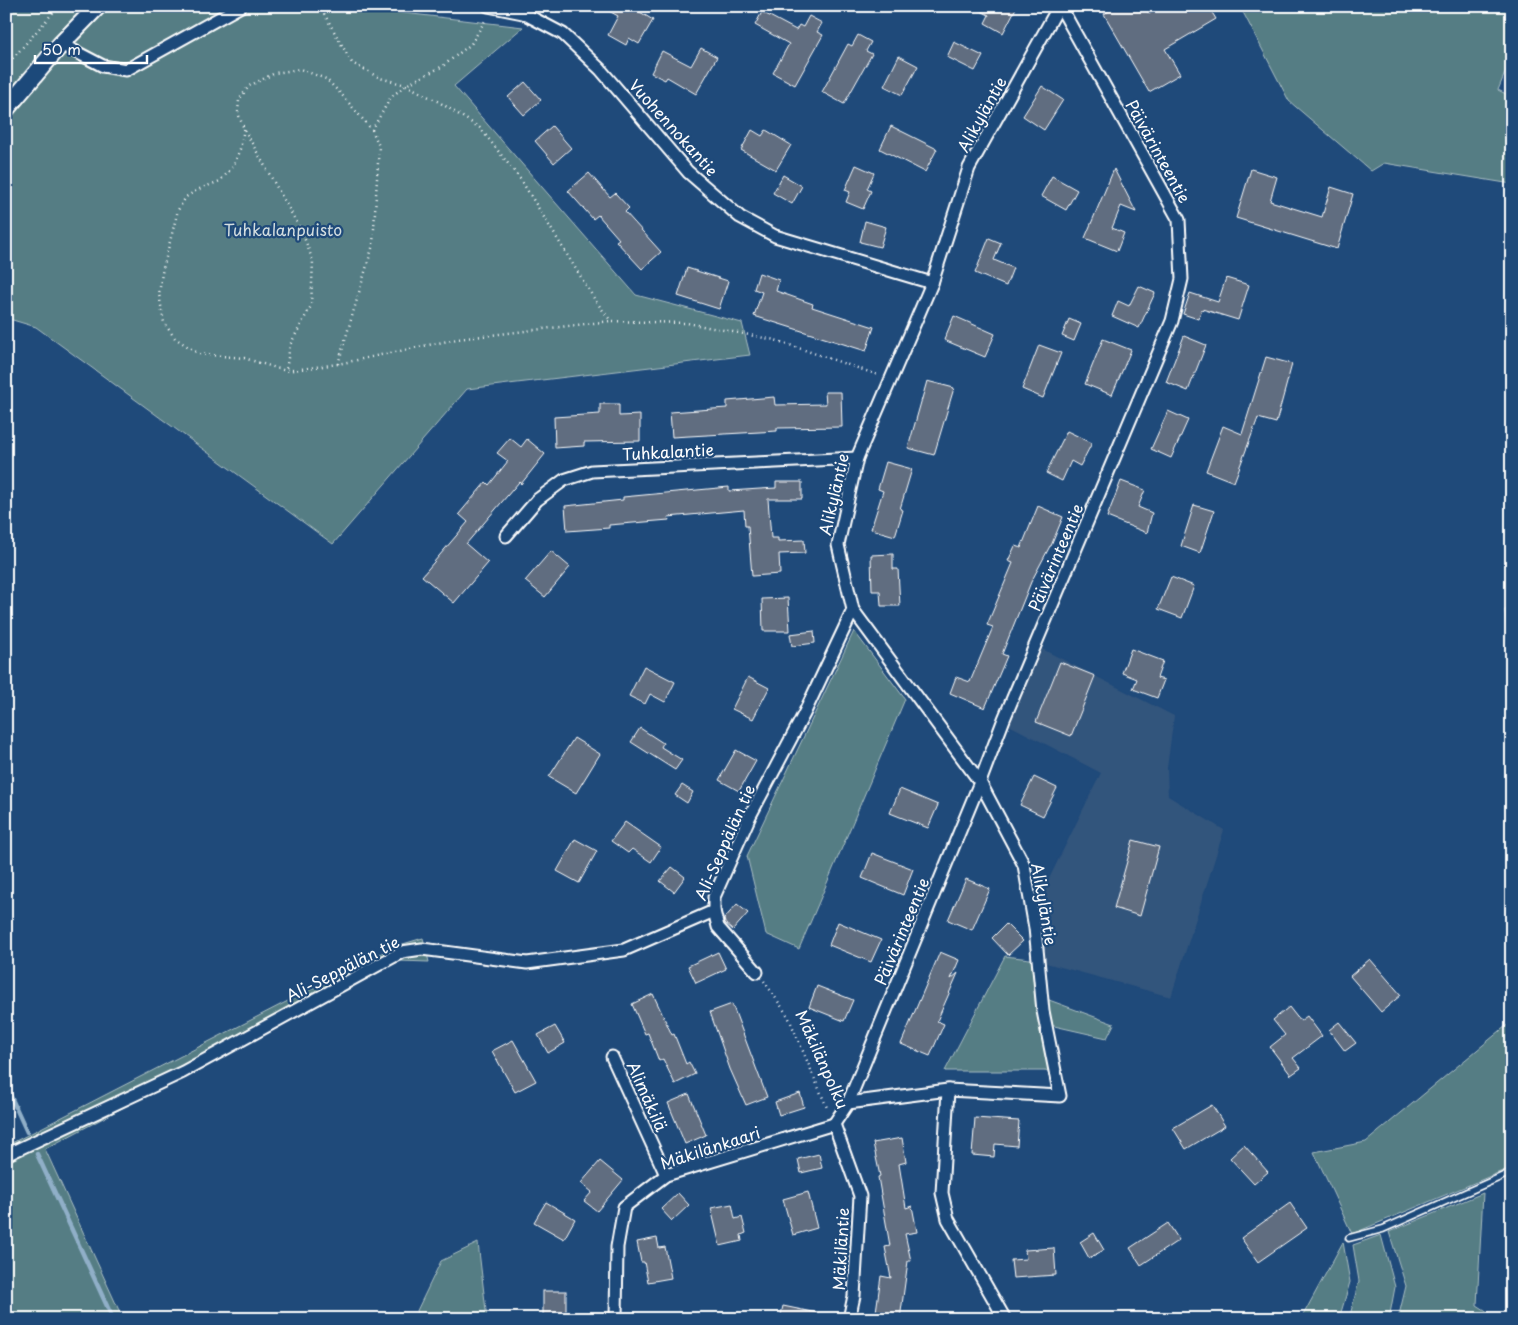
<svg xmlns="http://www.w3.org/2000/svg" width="1518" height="1325" font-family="'Playpen Sans',sans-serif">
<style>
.built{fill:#32547c}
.green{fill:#547d84;stroke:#aabec2}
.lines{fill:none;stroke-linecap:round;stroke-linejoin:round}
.stream{stroke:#90afc8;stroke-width:4.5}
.building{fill:#606d80;stroke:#fff}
.service-casing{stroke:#fff;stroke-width:9}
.minor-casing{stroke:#fff;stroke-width:15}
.secondary-casing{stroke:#fff;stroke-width:20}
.path{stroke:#fff;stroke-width:2.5;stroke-dasharray:1 4;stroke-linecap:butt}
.service{stroke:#1f4a7a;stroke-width:5.5}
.minor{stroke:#1f4a7a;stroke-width:11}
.secondary{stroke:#1f4a7a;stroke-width:16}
.labels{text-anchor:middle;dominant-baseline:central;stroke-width:4.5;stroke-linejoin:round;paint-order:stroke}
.street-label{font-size:16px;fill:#fff;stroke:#1f4a7a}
.park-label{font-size:16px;fill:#d4dee0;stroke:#1f4a7a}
</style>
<rect width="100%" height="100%" fill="#1f4a7a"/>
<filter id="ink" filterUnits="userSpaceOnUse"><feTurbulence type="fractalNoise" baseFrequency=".02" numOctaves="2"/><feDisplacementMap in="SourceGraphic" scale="10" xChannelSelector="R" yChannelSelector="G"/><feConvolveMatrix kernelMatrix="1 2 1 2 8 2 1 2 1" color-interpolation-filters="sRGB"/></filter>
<g filter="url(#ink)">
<path class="built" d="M1040,648L1174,716L1167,768L1168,796L1224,830L1171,997L1046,963L1040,897L1101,773L1007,724Z"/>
<g class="green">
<path d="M6,6H344L523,27L454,86L636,295L742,323L750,355L467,389L333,544L36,327L6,318Z"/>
<path d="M1236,6H1512V56L1498,90L1512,97V184L1384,163L1371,171L1289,101L1244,14Z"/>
<path d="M1512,605V680H1511L1505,610Z"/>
<path d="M854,631L905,699L799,949L766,934L747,856Z"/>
<path d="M423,938L429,962L399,961L45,1149L123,1319H6V1146L393,947Z"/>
<path d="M1005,956L1038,960L1040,986L1049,1000L1114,1024L1107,1038L1041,1023L1049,1071H945Z"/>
<path d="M1512,1021V1167L1352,1234L1314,1152L1366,1142Z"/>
<path d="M1483,1193L1477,1305L1499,1319H1398L1406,1286L1389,1232Z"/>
<path d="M1381,1235L1395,1287L1389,1319H1349L1359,1281L1353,1245Z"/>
<path d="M1343,1242L1350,1282L1339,1319H1301Z"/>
<path d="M478,1243L487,1319H413L441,1261Z"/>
</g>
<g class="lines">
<g class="stream">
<path d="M6,1086L27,1132"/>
<path d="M37,1154L113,1319"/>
</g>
</g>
<g class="building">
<path d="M600,6H630L653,20L639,44L629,38L626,45L608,35L618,16Z"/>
<path d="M971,6H1017L1003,33L985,23L989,15Z"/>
<path d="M1117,6H1144L1149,14L1161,6H1208L1216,19L1165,49L1180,74L1149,92L1104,14Z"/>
<path d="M762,12L796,30L799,25L803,27L809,16L822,23L817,32L823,35L795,85L773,73L789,44L755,25Z"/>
<path d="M858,35L871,42L866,51L872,54L844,104L822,92L848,44L852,46Z"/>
<path d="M954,42L983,56L975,71L947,57Z"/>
<path d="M701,48L717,57L696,94L667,77L665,80L651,73L662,51L691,66Z"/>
<path d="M899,56L918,66L902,95L884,86Z"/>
<path d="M525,82L541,100L524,115L508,97Z"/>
<path d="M1042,86L1063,100L1044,130L1023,116Z"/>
<path d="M552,126L571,148L554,163L535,141Z"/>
<path d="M891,126L937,149L925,172L880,149Z"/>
<path d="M752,130L762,136L766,130L791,145L776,170L741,150Z"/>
<path d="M856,165L874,173L867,189L871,191L863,209L846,202L850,192L845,190Z"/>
<path d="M1114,169L1136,212L1121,206L1112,228L1124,233L1117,251L1085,238Z"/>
<path d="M1251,169L1277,177L1270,201L1322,217L1331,187L1353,194L1337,249L1236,218Z"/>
<path d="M589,173L610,197L615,193L629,208L625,212L661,252L642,269L616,241L619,239L598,215L593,219L568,191Z"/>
<path d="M783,175L802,186L792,204L773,193Z"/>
<path d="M1052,176L1077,190L1066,210L1041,196Z"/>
<path d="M865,221L886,227L880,247L860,242Z"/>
<path d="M989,238L1001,243L994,260L1013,268L1006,286L975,273Z"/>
<path d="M687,268L728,281L719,309L678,296Z"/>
<path d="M759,273L779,280L776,291L813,304L812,307L874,327L866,351L754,316L762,292L754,289Z"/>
<path d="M1226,278L1249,285L1238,320L1202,309L1198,319L1183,314L1190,293L1218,302Z"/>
<path d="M1139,286L1155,293L1139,328L1112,316L1118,301L1129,306Z"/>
<path d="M954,316L995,334L985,357L944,340Z"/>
<path d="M1069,319L1081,324L1074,341L1062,336Z"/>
<path d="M1184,336L1206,345L1188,391L1166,382Z"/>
<path d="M1103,339L1131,350L1112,395L1085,384Z"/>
<path d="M1039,345L1061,353L1043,398L1022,389Z"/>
<path d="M1266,357L1292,364L1276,423L1258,418L1234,482L1206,471L1223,426L1242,434Z"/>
<path d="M927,381L954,388L934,455L908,448Z"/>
<path d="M825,392H841L842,427L777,428V431L672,437L670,412L727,408V401L774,397L775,405L826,404Z"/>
<path d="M600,404H619V416L640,415V441L584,442V446L555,448L554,417L600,414Z"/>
<path d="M1168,411L1188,420L1171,458L1151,449Z"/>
<path d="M1067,431L1092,443L1080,466L1071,461L1062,481L1046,473Z"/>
<path d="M510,438L521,447L527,439L545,454L521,484L519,482L466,544L488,563L454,603L422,576L468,522L459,514L486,482L489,485L508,461L497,453Z"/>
<path d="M886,462L912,469L900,509L903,510L895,536L871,529L883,491L878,489Z"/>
<path d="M1121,481L1145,490L1138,507L1152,513L1147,533L1107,517Z"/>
<path d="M776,482H802V499H768L771,538H778V541L804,540L805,553L779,554L780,574L752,576L748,526H745L744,510L668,517L669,520L609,525V528L567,531L565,506L623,500V497L729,487V491L776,488Z"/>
<path d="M1194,505L1214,511L1200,553L1181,546Z"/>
<path d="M1038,506L1063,517L1051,546H1050L1031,582L1002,654L1007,656L985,708L950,693L956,677L970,682L993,627L987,625L1013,563L1008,561L1015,546L1021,548Z"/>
<path d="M551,551L570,567L545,597L525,581Z"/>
<path d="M893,554V569H898L900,606H881L880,591H872L871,555Z"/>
<path d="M1171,577L1194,586L1182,618L1158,609Z"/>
<path d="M788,598L790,631H763L762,599Z"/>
<path d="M814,631L815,643L792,646L790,634Z"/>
<path d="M1131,649L1163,661L1157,678L1164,680L1157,698L1133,689L1137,679L1122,673Z"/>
<path d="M1060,662L1095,676L1071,736L1036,722Z"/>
<path d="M644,666L675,682L665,702L650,694L645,704L629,696Z"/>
<path d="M748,677L769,688L753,719L732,709Z"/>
<path d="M640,728L663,743L661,747L682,760L675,770L631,742Z"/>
<path d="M574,738L600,754L576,793L549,777Z"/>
<path d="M736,750L756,761L739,791L719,780Z"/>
<path d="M1034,777L1057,788L1043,816L1020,805Z"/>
<path d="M682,785L693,792L687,803L675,795Z"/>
<path d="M900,789L938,805L928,828L890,813Z"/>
<path d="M625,822L661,847L651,862L632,849L628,853L611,841Z"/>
<path d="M575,839L597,851L579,883L557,871Z"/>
<path d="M1133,840L1159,847L1140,916L1114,908Z"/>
<path d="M872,853L913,869L903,895L862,878Z"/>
<path d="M672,867L685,877L674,892L660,881Z"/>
<path d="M966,879L990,889L972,930L948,920Z"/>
<path d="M737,904L748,913L733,930L725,923L724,919Z"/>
<path d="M838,922L881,940L871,962L829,945Z"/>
<path d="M1006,924L1023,941L1008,955L992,938Z"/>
<path d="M718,952L726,969L696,983L688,966Z"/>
<path d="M940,952L959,960L951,979L958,973L937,1021L944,1024L930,1056L901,1044Z"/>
<path d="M1370,959L1401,995L1381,1012L1350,976Z"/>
<path d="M817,986L853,1000L844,1021L809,1007Z"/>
<path d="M653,994L672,1035L674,1034L686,1064L689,1062L695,1074L675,1084L663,1059L659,1061L648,1033L645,1034L632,1004Z"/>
<path d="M732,1004L767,1097L746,1105L730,1069L710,1012Z"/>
<path d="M1289,1007L1300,1021L1307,1016L1322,1036L1293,1058L1301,1068L1291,1075L1270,1047L1285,1035L1273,1020Z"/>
<path d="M1339,1022L1356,1043L1345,1051L1329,1030Z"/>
<path d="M555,1026L565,1043L548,1053L538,1035Z"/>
<path d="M513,1040L536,1081L515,1092L492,1051Z"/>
<path d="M800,1093L804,1107L779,1115L775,1102Z"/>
<path d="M689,1094L706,1135L685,1144L668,1103Z"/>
<path d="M1212,1105L1225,1126L1186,1149L1173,1128Z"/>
<path d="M975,1118L1019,1121L1017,1146L995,1144L994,1157L972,1155Z"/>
<path d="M902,1138L906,1162L899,1164L906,1208L912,1206L917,1232L905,1234L911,1261H908L900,1319H875L881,1276L891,1278L885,1247L890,1246L878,1177L880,1176L873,1143Z"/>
<path d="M1244,1145L1268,1172L1254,1184L1230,1158Z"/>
<path d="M819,1154L822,1168L801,1173L798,1159Z"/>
<path d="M600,1161L623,1180L597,1211L584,1201L592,1192L581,1183Z"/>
<path d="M808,1192L817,1228L793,1235L783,1199Z"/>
<path d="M678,1193L689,1205L672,1221L661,1209Z"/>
<path d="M546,1202L575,1219L564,1239L534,1222Z"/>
<path d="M1290,1203L1307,1228L1258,1262L1241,1238Z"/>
<path d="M732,1204L735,1219L742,1217L746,1233L741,1235L742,1241L720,1246L711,1208Z"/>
<path d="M1168,1223L1179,1240L1141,1265L1130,1248Z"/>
<path d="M1094,1233L1104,1250L1089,1258L1080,1242Z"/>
<path d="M657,1238L659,1248L665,1247L671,1278L648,1282L644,1262H641L637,1242Z"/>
<path d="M1054,1248L1056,1275L1013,1278L1011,1260L1026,1259L1025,1250Z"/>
<rect x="543" y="1291" width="23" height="28"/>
<path d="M783,1306L817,1313V1319H780Z"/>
</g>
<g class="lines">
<defs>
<path id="service" d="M1349,1238L1383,1229L1512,1172"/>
<g id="minor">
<path d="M488,6L523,13L563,34L600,69L688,172L740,217L775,236L932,283"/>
<path d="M61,44L103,66L126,70L241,6"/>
<path d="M506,536L537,500L564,480L592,471L857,458"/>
<path d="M757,972L718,927L714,911V897L750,816L804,714L853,610"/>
<path d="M612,1057L666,1175"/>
<path d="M948,1090L942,1193L948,1219L1005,1319"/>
<path d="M848,1103L948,1090L1060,1096L1043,1011L1035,928L1024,865L980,782L853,610L838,545L857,458L932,283L969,168L1059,6"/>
<path d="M834,1124L848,1103L980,782L1004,719L1172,321L1182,279L1179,220L1060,6"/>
<path d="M834,1124L860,1196L854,1296L849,1319"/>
<path d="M6,1155L183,1072L402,952L422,949L527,963L624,950L714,911"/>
<path d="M616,1319L617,1247L624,1207L666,1175L834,1124"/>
</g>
<path id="secondary" d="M6,109L61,44L98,6"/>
</defs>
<use href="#service" class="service-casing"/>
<use href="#minor" class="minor-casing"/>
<use href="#secondary" class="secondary-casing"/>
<g class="path">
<path d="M318,6L322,10L352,63L380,78L406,85L439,102L480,128L521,180L595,300L611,321"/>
<path d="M6,66L59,6"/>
<path d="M244,129L240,149L233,167L220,181L197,190L186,197L178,210L162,273L159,294L164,323L175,338L199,354L244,358L286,371"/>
<path d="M372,130L391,97L406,85L443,66L471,44L486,19"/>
<path d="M338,364L373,245L379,146L372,130L342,95L326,79L300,69L275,73L249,86L239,100L238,113L244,129L302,232L313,261L311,306L290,345L286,371L338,364L457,339L611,321L687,323L775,340L878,375"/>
<path d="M764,981L788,1016L828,1110"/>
</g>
<use href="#service" class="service"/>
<use href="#minor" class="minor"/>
<use href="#secondary" class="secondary"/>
</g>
</g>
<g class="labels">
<g class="street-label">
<text transform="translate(981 114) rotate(-61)">Alikyläntie</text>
<text transform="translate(674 127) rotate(48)">Vuohennokantie</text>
<text transform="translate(1159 151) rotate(61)">Päivärinteentie</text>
<text transform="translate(668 451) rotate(-3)">Tuhkalantie</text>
<text transform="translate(833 494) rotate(-77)">Alikyläntie</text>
<text transform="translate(1055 557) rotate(-67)">Päivärinteentie</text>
<text transform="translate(724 842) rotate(-66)">Ali-Seppälän tie</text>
<text transform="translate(1045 904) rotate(80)">Alikyläntie</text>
<text transform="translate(901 931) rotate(-67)">Päivärinteentie</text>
<text transform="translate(342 968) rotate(-27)">Ali-Seppälän tie</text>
<text transform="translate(823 1059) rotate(66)">Mäkilänpolku</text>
<text transform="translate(648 1096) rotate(66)">Alimäkilä</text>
<text transform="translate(710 1147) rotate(-18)">Mäkilänkaari</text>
<text transform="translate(840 1249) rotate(-87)">Mäkiläntie</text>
</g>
<g class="park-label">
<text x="283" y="229">Tuhkalanpuisto</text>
</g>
</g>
<rect width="1518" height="1325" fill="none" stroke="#1f4a7a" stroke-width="25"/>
<rect x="12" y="12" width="1493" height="1300" fill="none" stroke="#fff" stroke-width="2" filter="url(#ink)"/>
<path d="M35 55v8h112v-8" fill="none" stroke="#ffffff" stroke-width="2.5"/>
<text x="42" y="55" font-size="15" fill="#ffffff" stroke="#1f4a7a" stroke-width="4" paint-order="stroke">50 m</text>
</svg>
